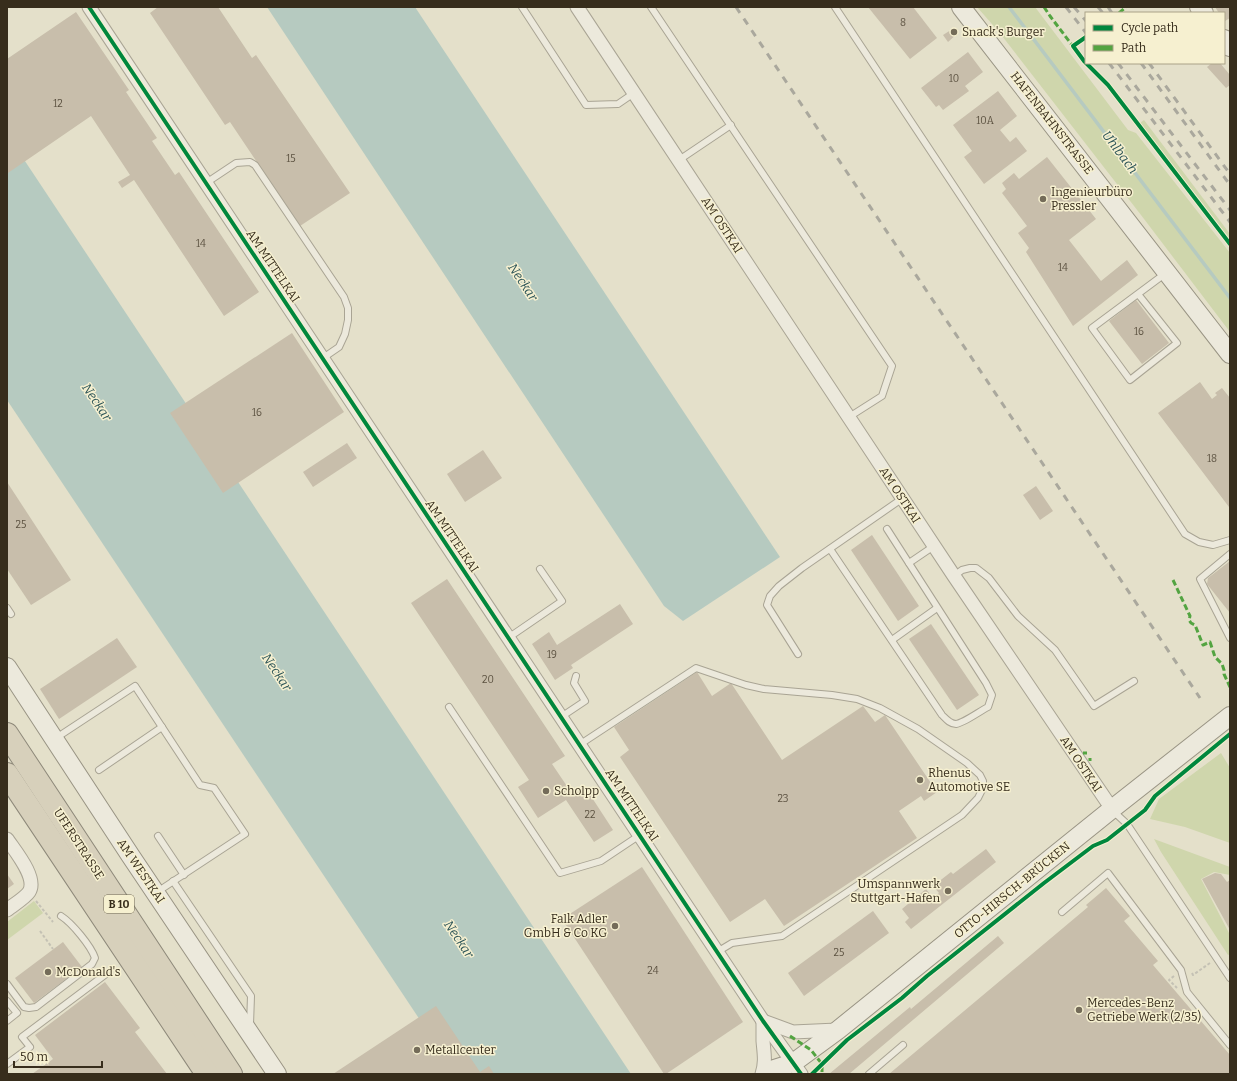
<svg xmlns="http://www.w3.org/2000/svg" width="1237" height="1081" font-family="Bitter,serif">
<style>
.green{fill:#cfd6ac}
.water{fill:#b6cac0}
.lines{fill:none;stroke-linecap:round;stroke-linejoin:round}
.stream{stroke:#b6cac0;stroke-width:3.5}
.building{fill:#c8beab}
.lane-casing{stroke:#a9a494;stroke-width:8}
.street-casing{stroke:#a9a494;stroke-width:15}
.secondary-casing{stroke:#999484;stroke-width:20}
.highway-casing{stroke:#8e897a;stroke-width:24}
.path{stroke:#c4c1b4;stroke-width:2;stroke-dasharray:3 2;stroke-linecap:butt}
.lane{stroke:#ece9dc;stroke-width:6}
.street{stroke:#ece9dc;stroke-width:13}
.secondary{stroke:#ece9dc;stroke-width:18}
.highway{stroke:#d7d0bb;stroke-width:22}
.rail{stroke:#aaa89d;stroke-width:3;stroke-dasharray:7 7;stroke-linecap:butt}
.quiet{stroke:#53a441;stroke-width:3;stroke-dasharray:6 3;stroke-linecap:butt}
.cycleway-casing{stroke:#f6f0d0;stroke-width:6}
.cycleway{stroke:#00873e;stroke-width:4}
.poi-dot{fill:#746c59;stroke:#f6f0d0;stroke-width:1.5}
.labels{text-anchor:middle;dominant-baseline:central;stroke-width:3;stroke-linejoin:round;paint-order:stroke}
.number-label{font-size:10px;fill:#5b5140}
.shield{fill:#f6f0d0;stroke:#706852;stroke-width:1}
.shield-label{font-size:11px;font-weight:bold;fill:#372d1c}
.poi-label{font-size:12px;fill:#372d1c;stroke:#f6f0d0;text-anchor:start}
.street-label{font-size:12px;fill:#372d1c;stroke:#f6f0d0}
.water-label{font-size:13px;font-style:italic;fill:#2b5457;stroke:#f6f0d0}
</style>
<rect width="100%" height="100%" fill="#e4e0ca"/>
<g class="green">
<path d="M977,7H1035L1128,130L1136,133L1230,253V332L1141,215L999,32Z"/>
<path d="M1144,120L1230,234V239L1140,123Z"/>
<path d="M1221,753L1230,768V843L1185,827L1150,819L1159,799Z"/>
<path d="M1154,839L1230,867V875L1214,872L1201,879L1230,935V954L1228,955L1161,852Z"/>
<path d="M34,901L43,913L7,940V922Z"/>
</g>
<g class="water">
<path d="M267,7H415L780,557L683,621L664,606Z"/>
<path d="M7,134L631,1074H456L7,400Z"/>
</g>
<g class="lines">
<path class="stream" d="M1009,7L1230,298"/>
</g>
<g class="building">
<path d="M158,7H218L252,58L256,55L350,193L300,226L230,122L225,125L150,13Z"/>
<path d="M868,7H913L937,38L910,59Z"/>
<path d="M1215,7H1230V18L1225,21L1224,20V13H1219Z"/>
<path d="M76,12L129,90L126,92L157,138L152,141L175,175L179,172L259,292L224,316L134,180L122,188L118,182L130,175L91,116L8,173L7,171V59Z"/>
<path d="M954,28L958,33L948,42L943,35Z"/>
<path d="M968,52L983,72L965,86L969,91L943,110L939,105L936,107L921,88Z"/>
<path d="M1212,63H1220L1230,75V85L1226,88L1207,67Z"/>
<path d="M998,91L1017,116L1000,130L1010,142L1016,137L1027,151L984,184L964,157L972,151L953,125Z"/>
<path d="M1047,157L1096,219L1069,240L1101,281L1127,260L1138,275L1073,326L1026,252L1029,248L1018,233L1027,226L1002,193L1006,189L1002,183L1014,173L1019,179Z"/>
<path d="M1136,300L1169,343L1142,364L1109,321Z"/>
<path d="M292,333L344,412L223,493L170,413Z"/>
<path d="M1200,382L1212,399L1217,395L1215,393L1222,388L1230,398V506L1229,507L1158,413Z"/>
<path d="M347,443L357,458L313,487L303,472Z"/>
<path d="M483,450L502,478L465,502L447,474Z"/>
<path d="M7,482L71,580L31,605L7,569Z"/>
<path d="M1036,486L1053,511L1040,520L1023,495Z"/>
<path d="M872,535L919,606L898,621L851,550Z"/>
<path d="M1230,561V613L1207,584L1208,578Z"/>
<path d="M447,579L565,756L552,764L573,795L585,787L613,830L594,842L566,800L538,818L518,787L529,780L411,603Z"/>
<path d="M620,604L633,624L571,665L573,668L555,680L532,644L549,632L557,645Z"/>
<path d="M931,624L979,695L957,710L909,639Z"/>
<path d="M117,638L137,667L59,719L40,689Z"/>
<path d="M697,672L712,696L731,683L782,760L863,706L875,722L885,715L937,792L924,801L921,796L899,811L917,838L784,926L765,899L730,922L620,757L629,750L614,727Z"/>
<path d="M986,849L996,862L911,929L905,922L909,918L902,909L926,889L933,898L939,893L933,886L951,872L953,874Z"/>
<path d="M642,867L743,1022L666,1074H664L562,919Z"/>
<path d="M1215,873L1221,874L1227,882L1230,880V930L1202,879Z"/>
<path d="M7,874L14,884L7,889Z"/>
<path d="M1106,888L1130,916L1124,921L1158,961L1153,965L1230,1055V1074H889L1088,907L1086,905Z"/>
<path d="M873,911L889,933L804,996L788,973Z"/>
<path d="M998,936L1004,943L849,1074H829L910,1007L911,1009Z"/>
<path d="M63,942L82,967L34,1003L15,978Z"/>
<path d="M105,982L140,1028L135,1032L167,1074H32L53,1059L35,1035Z"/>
<path d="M436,1006L480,1072L489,1066L494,1074H333Z"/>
</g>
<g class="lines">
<defs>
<g id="lane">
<path d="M522,7L586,105L618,104L634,93"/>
<path d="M651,7L892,366L882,396L849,417"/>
<path d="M835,7L1185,534L1199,542L1213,545L1230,540"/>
<path d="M679,160L731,125"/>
<path d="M206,183L236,163L250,162L255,165L344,297L348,308V320L345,334L339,347L323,358"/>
<path d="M1138,294L1177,343L1130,380L1092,328L1166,273"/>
<path d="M830,549L942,715C946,719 950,724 956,724C964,723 980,711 988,707L992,695L986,683L887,529"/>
<path d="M1230,554L1200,579L1230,638"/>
<path d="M909,563L934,546"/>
<path d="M954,576L962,570L970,568H976L989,578L1018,616L1055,650L1094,706L1134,681"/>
<path d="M7,608L11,614"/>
<path d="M508,638L562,601L540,569"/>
<path d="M892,640L937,608"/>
<path d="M798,654L767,605L770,596L779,586L802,568L903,498"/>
<path d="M449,707L560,873L601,861L640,835"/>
<path d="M561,717L585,701L574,683L576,676"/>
<path d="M56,738L135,686L200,785L214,788L245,834L157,892"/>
<path d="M579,745L696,668L746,685L764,689L832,695L857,699L880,708L918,729L967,763L980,775L983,781V788L978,798L962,815L782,936L732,943L717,952"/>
<path d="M99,770L162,727"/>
<path d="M1113,811L1127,824L1230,978"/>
<path d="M158,836L184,875"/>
<path d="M173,881L251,996L250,1025"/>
<path d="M1062,912L1108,873L1181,970L1187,992L1230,1045"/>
<path d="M7,984L24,1007L29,1008L36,1007L92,964L95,958C91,946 72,923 61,916"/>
<path d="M7,1001L17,1013L7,1021"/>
<path d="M7,1064L30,1047L22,1037L106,974"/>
<path d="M869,1074L903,1045"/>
</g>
<g id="street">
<path d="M89,7L763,1021L801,1074"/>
<path d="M577,7L954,576L1112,809"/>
<path d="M7,839C15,851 38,878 29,892C25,898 13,905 7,910"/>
<path d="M763,1021L793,1032L837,1030"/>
<path d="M762,1074C766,1062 764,1053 763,1041C763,1035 763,1028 763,1021"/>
</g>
<g id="secondary">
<path d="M961,7L1230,354"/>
<path d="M1199,7L1204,13"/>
<path d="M1224,39L1230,47"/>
<path d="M7,667L130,855L277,1074"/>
<path d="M766,1074L771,1070L793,1063L838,1030L1112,809L1230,716"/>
</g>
<g id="highway">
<path d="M7,734L231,1074"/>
<path d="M7,774L207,1074"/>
</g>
</defs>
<use href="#lane" class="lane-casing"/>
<use href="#street" class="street-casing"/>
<use href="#secondary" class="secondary-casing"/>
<use href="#highway" class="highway-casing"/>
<g class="path">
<path d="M36,901L53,922"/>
<path d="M40,931L53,949"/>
<path d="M1192,973L1193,975L1210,963"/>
<path d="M1174,976L1169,980L1177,988"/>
</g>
<use href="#lane" class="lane"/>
<use href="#street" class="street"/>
<use href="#secondary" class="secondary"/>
<use href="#highway" class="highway"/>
<g class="rail">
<path d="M736,7L1200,698"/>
<path d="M1066,7L1086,33"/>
<path d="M1074,7L1086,21"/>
<path d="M1098,7L1103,13"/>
<path d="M1108,7L1112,13"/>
<path d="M1109,63L1230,222"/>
<path d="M1118,63L1230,210"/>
<path d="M1141,63L1230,185"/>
<path d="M1149,63L1230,174"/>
</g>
<g class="quiet">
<path d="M1044,7L1050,16L1075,49"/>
<path d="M1119,13L1126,7"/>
<path d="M1173,580L1190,616L1189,620L1191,623L1195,625L1203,645L1210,642L1215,657L1222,664L1224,670V674L1230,687"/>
<path d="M1083,753H1087"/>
<path d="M1090,758V761"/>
<path d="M790,1036L811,1050L822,1064V1074"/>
</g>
<defs>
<g id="cycleway">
<path d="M89,7L763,1021L801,1074"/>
<path d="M1086,37L1073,46L1084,61L1108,85L1230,244"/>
<path d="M812,1074L847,1040L902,998L927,976L1044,883L1093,846L1107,840L1145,810L1155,796L1230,734"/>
</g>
</defs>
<use href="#cycleway" class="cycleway-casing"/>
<use href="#cycleway" class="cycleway"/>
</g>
<g class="poi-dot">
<circle cx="954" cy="32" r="4"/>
<circle cx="1043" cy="199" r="4"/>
<circle cx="920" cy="780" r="4"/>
<circle cx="546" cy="791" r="4"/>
<circle cx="948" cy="891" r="4"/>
<circle cx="615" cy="926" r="4"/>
<circle cx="48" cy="972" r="4"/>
<circle cx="1079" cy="1010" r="4"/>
<circle cx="417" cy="1050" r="4"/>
</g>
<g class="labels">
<g class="number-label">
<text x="903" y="23">8</text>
<text x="954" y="79">10</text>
<text x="58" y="104">12</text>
<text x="985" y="121">10A</text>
<text x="291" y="159">15</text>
<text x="201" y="244">14</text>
<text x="1063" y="268">14</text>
<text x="1139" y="332">16</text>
<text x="257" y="413">16</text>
<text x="1212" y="459">18</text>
<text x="21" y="525">25</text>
<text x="552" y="655">19</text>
<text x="488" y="680">20</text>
<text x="783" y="799">23</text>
<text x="590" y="815">22</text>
<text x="839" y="953">25</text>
<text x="653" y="971">24</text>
</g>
<rect class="shield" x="104" y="895" width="30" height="18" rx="3"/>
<g class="shield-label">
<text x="119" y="904">B 10</text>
</g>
<g class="poi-label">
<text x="962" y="32">Snack's Burger</text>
<text x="1051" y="192">Ingenieurbüro<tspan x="1051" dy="14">Pressler</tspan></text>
<text x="928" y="773">Rhenus<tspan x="928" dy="14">Automotive SE</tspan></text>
<text x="554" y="791">Scholpp</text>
<text x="940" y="884" text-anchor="end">Umspannwerk<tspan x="940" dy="14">Stuttgart-Hafen</tspan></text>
<text x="607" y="919" text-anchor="end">Falk Adler<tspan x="607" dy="14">GmbH &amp; Co KG</tspan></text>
<text x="56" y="972">McDonald's</text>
<text x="1087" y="1003">Mercedes-Benz<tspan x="1087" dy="14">Getriebe Werk (2/35)</tspan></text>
<text x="425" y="1050">Metallcenter</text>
</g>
<g class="street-label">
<text transform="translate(1052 123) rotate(52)">HAFENBAHNSTRASSE</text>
<text transform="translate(722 225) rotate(57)">AM OSTKAI</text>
<text transform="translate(273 266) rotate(56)">AM MITTELKAI</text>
<text transform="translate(900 495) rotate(57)">AM OSTKAI</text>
<text transform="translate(452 536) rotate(56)">AM MITTELKAI</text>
<text transform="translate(1081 764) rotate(56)">AM OSTKAI</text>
<text transform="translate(632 805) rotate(56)">AM MITTELKAI</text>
<text transform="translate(79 844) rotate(57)">UFERSTRASSE</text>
<text transform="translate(141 871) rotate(56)">AM WESTKAI</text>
<text transform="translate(1012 890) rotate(-39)">OTTO-HIRSCH-BRÜCKEN</text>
</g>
<g class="water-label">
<text transform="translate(1120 152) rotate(53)">Uhlbach</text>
<text transform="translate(523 282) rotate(56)">Neckar</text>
<text transform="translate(97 402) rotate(56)">Neckar</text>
<text transform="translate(277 672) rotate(56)">Neckar</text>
<text transform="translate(459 939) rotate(56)">Neckar</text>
</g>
</g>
<rect width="1237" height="1081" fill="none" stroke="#372d1c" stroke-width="16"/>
<rect x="1085" y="12" width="140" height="52" fill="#f6f0d0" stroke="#aaa288"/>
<rect x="1093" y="25" width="20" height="6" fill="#00873e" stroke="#aaa288"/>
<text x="1121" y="32" font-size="12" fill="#372d1c">Cycle path</text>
<rect x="1093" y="45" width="20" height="6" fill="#53a441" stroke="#aaa288"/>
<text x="1121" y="52" font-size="12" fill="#372d1c">Path</text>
<path d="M14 1061v6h88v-6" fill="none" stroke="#372d1c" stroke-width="2"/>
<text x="20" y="1061" font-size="12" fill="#372d1c" stroke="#f6f0d0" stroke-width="3" paint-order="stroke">50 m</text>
</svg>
